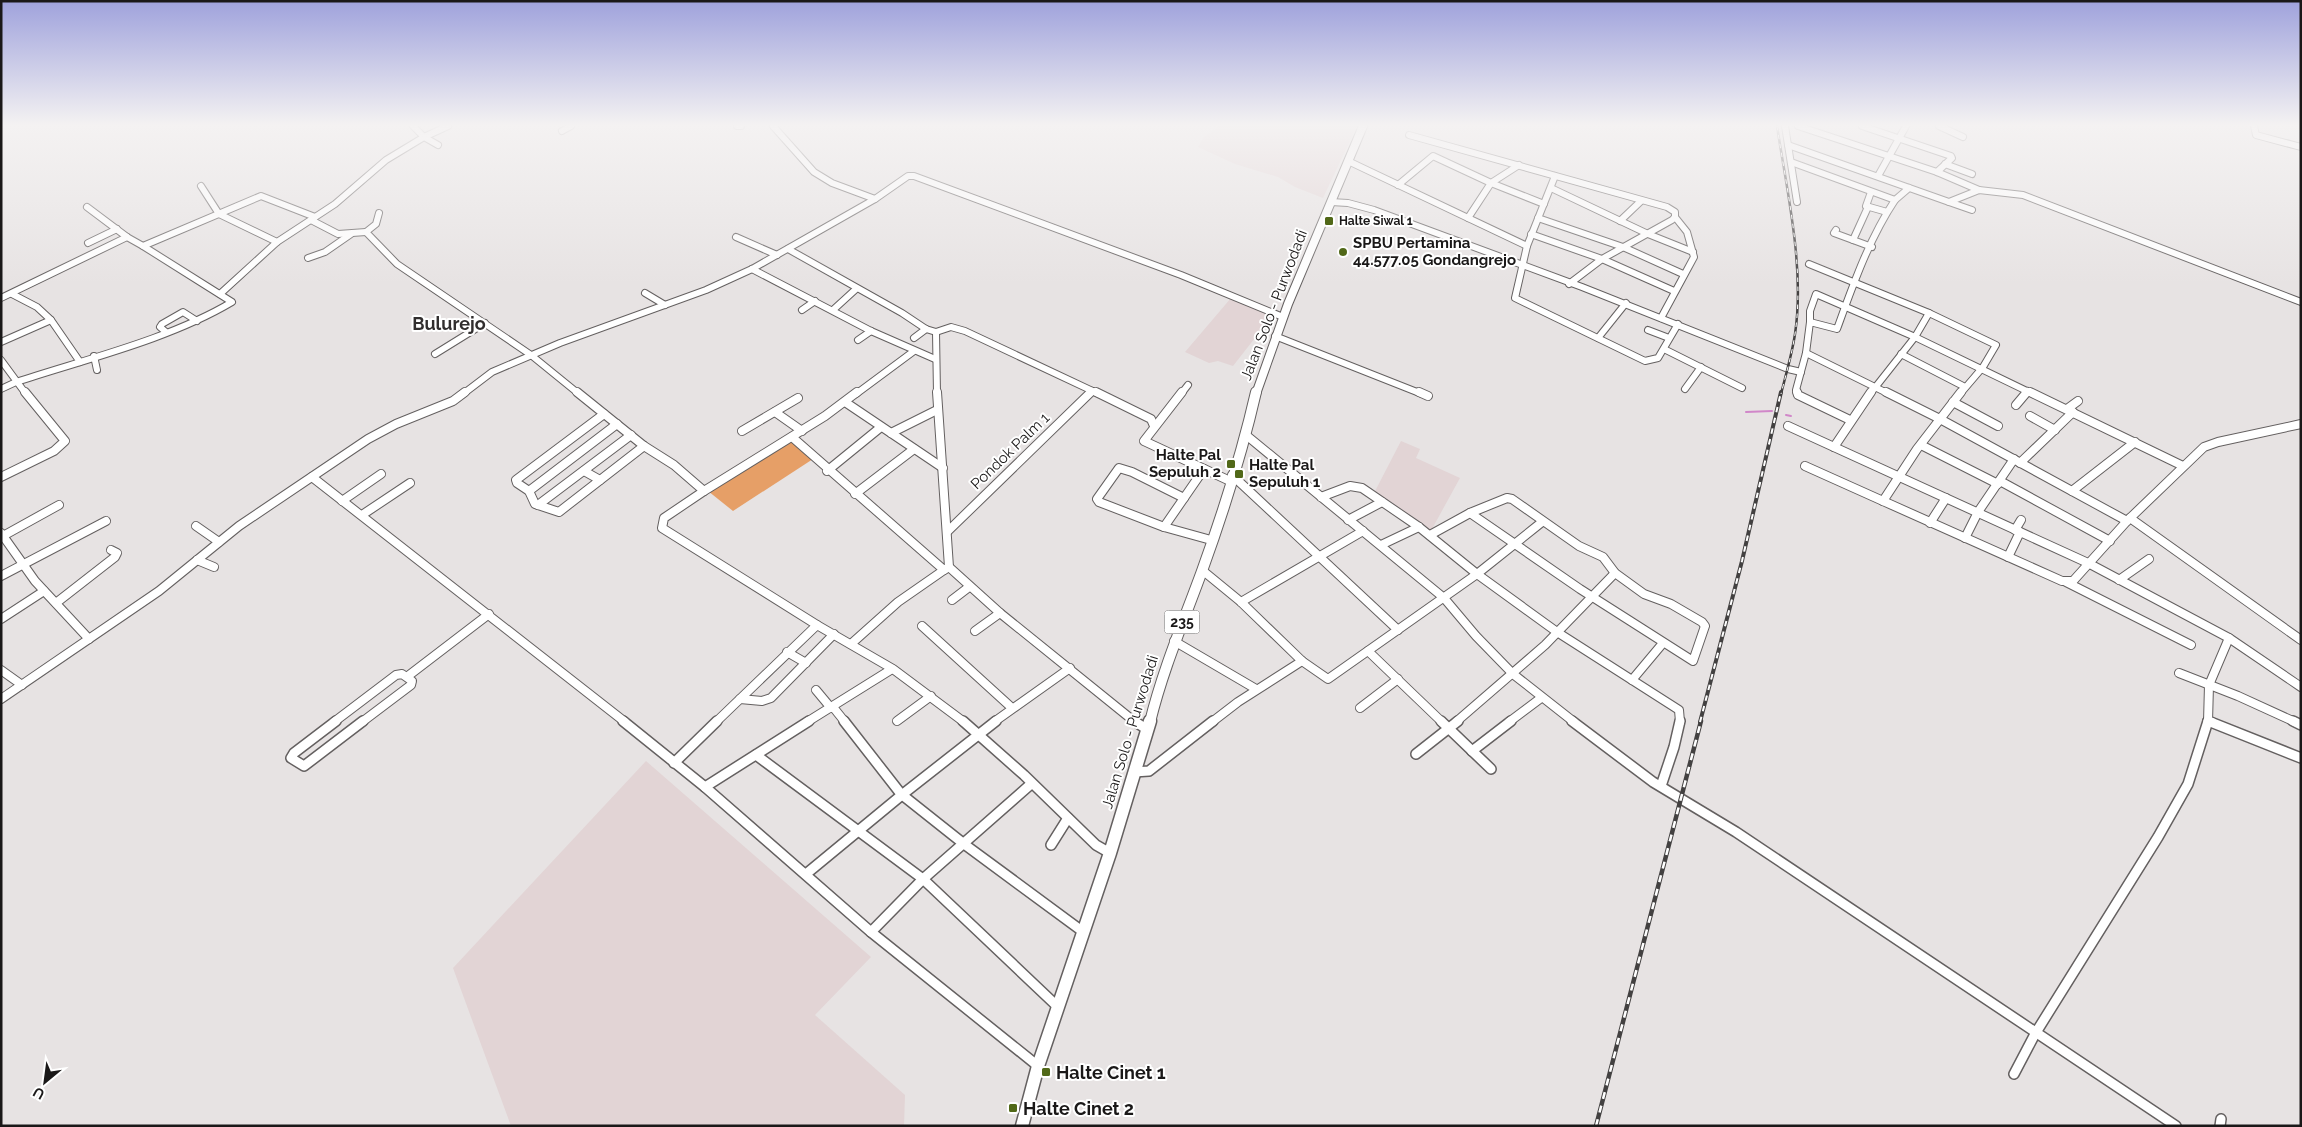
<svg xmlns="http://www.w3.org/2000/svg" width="2302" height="1127" font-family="Raleway,sans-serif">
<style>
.built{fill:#e2d4d5}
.green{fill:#e69f67}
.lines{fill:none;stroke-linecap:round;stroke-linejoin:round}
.stream{stroke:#d187c9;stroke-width:2}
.minor-far2-casing{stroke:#646060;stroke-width:8}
.minor-far1-casing{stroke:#646060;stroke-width:10}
.minor-casing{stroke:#646060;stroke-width:12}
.major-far2-casing{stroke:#646060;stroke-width:10}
.major-far1-casing{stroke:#646060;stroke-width:12}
.major-casing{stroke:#646060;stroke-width:15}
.minor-far2{stroke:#fff;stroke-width:6}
.minor-far1{stroke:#fff;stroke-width:8}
.minor{stroke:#fff;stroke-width:9}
.major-far2{stroke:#fff;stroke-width:8}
.major-far1{stroke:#fff;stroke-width:10}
.major{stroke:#fff;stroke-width:12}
.rail-far2-casing{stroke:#434141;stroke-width:2.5}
.rail-far1-casing{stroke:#434141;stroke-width:4}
.rail-casing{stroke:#434141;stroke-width:4.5}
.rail-far2{stroke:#fff;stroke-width:1;stroke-dasharray:4.5;stroke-linecap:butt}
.rail-far1{stroke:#fff;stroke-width:2;stroke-dasharray:5.5;stroke-linecap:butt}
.rail{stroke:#fff;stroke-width:2.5;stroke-dasharray:7;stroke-linecap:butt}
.poi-dot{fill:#516818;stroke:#fff;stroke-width:2}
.labels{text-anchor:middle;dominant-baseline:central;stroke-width:4;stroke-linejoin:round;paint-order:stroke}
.far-poi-label{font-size:12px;font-weight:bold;fill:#1a1818;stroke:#fff;text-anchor:start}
.shield{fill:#fff;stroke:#5f5d5d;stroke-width:1}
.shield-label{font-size:14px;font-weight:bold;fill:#1a1818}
.poi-label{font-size:15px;font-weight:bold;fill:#1a1818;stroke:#fff;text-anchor:start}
.street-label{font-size:15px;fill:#1a1818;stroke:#fff}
.quarter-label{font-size:18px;font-weight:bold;fill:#312e2e;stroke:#fff}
.near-poi-label{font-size:18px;font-weight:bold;fill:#1a1818;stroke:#fff;text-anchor:start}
</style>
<rect width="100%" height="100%" fill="#e7e3e3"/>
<g class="built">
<path d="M1219,126H1357L1323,198L1295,187L1278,177L1235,164L1198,147L1203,138Z"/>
<path d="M1231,298L1273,315L1233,366L1218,361L1209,363L1185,352Z"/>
<path d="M1401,441L1420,449L1416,458L1460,478L1427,538L1372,497Z"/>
<path d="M646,761L871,957L815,1015L905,1095L904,1126H511L453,968Z"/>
</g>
<path class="green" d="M792,440L813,459L733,511L708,491Z"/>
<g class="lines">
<g class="stream">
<path d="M1746,412L1772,411"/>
<path d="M1786,415L1791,416"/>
</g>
<defs>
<g id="minor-far2">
<path d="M413,126L424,137L438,145"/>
<path d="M737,126H741"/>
<path d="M1785,126L1797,202"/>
<path d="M1798,126L1937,172L1979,190"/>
<path d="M1862,126L1951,156L1952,158L1937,172"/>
<path d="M1939,126L1963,137"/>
<path d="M2254,126L2256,135L2301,147"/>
<path d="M562,131L571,126"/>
<path d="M1409,135L1667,207L1675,212V217L1672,220L1602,259L1569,284"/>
<path d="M1788,145L1949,202L1979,190L2023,195L2301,302"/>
<path d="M1348,161L1527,246"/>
<path d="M1791,162L1895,200C1869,239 1853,285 1837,329L1810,322L1806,353L1796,390L1797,394"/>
<path d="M1945,164L1972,174"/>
<path d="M1555,176L1527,246L1515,298L1645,361L1658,358L1678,324"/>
<path d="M1878,176L1906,126"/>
<path d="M1398,185L1433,156L1491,183L1544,204"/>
<path d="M201,186L219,214L277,242"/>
<path d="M1551,188L1648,234L1693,252"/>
<path d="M1871,192L1866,206L1887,212"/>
<path d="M875,199L908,176H914L1181,275L1283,317"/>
<path d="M1895,200L1909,188"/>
<path d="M1331,202L1348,203L1374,210L1582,287L1788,369L1801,372"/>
<path d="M1949,202L1972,210"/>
<path d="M87,207L127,237L143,246L261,196L315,217"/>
<path d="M1868,207L1853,240L1872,247"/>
<path d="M379,213L376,224L366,232L397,264L531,355L579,394"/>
<path d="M1468,218L1491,183L1519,165"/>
<path d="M1538,218L1623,247L1683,274"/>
<path d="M311,220L338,234L366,232"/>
<path d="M1620,221L1641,201"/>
<path d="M1836,230L1834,233L1853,240"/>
<path d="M1531,234L1602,259L1674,291"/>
<path d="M736,237L777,255"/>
<path d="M88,243L117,229"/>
<path d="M788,249L902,313L926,329L936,332L951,327L965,331L1099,394"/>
<path d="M308,258L325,252L351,234"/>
<path d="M1809,264L1929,313L1996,345L1983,367L1960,394"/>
<path d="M752,269L871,331L935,359"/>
<path d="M645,293L665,305"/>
<path d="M12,294L37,307L51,320L80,362"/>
<path d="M220,294L277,242L335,204L386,160L424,137L448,126"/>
<path d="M1,298L127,237"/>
<path d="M802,310L815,301"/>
<path d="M833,310L856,289"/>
<path d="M1661,318L1694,257L1687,232L1675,217"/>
<path d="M1810,322V311L1816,294L1915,337L2033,394"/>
<path d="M1648,330L1669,338"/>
<path d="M166,332L160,327L162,324L183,312L197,321"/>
<path d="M936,332L937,394"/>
<path d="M1275,336L1422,394"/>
<path d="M914,338L926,329"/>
<path d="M1598,338L1626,303"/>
<path d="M858,340L871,331"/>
<path d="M1,342L51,320"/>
<path d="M1664,349L1742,388"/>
<path d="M1806,353L1889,394"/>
<path d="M435,354L485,323"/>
<path d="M1901,354L1965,387"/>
<path d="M94,356L97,370"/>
<path d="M1,360L26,394"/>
<path d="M1,389L16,382C86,359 170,339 232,302L143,246"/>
<path d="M1685,389L1701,367"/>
<path d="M463,394L492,372L560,343L706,290L752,269L875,199L832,183L814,172L773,126"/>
<path d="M856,394L914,351"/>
<path d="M1089,394L1092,391"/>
<path d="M1181,394L1188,385"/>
<path d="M1870,394L1915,337L1929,313"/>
<path d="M2026,394L2028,391"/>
</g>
<g id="minor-far1">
<path d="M577,392L644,446L674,465L704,491L825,416L857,392"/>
<path d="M1096,392L1151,419L1154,426"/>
<path d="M1182,392L1144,441L1230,481"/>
<path d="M1419,392L1428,396"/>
<path d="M1797,392L1798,395L1850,420"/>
<path d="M1886,392L1940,419L2127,521"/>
<path d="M1961,392L1917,449L1883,501L2062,581H2073L2127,521L2204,447L2218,442L2301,424"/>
<path d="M2030,392L2183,466"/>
<path d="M845,402L943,468"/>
<path d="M1953,402L1998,426"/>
<path d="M2016,405L2027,392"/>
<path d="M2067,409L2078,401"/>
<path d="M775,412L802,431"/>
<path d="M604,414L516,480L517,483L529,491L535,504L559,512L644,446"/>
<path d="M2030,416L2055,430"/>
<path d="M1788,426L2088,563L2229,638L2301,687"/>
<path d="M742,431L798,398"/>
<path d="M891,433L937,410"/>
<path d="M1246,435L1444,598L1476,636L1513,674L1574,722"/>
<path d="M792,437L944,570L949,567L937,392"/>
<path d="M1921,445L1998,484"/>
<path d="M1834,447L1871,392"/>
<path d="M2020,463L2073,412"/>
<path d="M1805,466L1883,501"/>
<path d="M1204,469L1184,498L1132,472L1119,468L1097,499L1099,502L1164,527L1211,540"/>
<path d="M584,471L600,480"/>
<path d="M827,471L881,427"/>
<path d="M1232,475L1398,630"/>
<path d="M1,477L54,451L65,441L25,392"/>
<path d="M312,477L625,722"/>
<path d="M2000,481L2110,541"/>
<path d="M529,491L617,424"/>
<path d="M704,491L664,518L662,528L817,625"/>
<path d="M2072,491L2135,442"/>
<path d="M855,494L914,449"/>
<path d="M1321,497L1350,486L1362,488L1419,527L1477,574L1557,632L1679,710L1680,722"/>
<path d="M1507,498L1512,499L1579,546L1603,557L1615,573L1644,594L1671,604L1702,622L1705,626L1693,661L1580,589L1470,513Z"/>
<path d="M342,501L381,474"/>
<path d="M538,505L631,435"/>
<path d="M362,515L410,483"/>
<path d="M2130,518L2301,640"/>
<path d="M1348,520L1382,502"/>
<path d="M1930,523L1946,498"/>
<path d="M196,526L219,542"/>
<path d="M1164,527L1184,498"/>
<path d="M2015,530L2021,520"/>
<path d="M948,531L1091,392"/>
<path d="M1,533L35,581L89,639"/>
<path d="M1430,535L1470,513"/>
<path d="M3,536L59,505"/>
<path d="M1965,538L1978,512L2014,459"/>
<path d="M1381,545L1419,527"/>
<path d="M2008,557L2020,532"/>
<path d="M197,560L214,567"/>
<path d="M949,567L1000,613L1135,722"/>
<path d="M1202,570L1241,602L1302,661L1328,679L1477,574L1542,522"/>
<path d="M1,576L106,521"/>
<path d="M2119,580L2149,559"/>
<path d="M2066,582L2191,645"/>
<path d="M952,600L969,587"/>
<path d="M1241,602L1363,531"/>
<path d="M56,603L115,557L117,553L111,550"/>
<path d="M1,619L44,591"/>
<path d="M922,626L1012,708"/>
<path d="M975,631L1000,613"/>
<path d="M1174,641L1256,689"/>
<path d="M851,644L898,602L944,570"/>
<path d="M1368,651L1442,722"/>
<path d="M787,652L806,663"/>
<path d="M1,670L22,685"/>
<path d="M2179,673L2238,696L2295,722"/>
<path d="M408,676L489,614"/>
<path d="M1632,680L1663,643"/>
<path d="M816,690L831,708"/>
<path d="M1,699L159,591L239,526L368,439L396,424L453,401L465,392"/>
<path d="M740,699L762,701L771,698L834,634"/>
<path d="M833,707L845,722"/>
<path d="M1360,708L1398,679"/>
<path d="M897,721L931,696"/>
<path d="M2208,721L2212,722"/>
<path d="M334,722L396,675L402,674L412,681L411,685L362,722"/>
<path d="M716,722L817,625L893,669L964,722"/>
<path d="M807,722L892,669"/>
<path d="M994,722L1070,668"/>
<path d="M1212,722L1238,702L1302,661"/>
<path d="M1456,722L1545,645L1615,573"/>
<path d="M1509,722L1541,698"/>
<path d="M2208,722L2209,685L2229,638"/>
</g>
<g id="minor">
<path d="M336,721L294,753L291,758L304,766L363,721"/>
<path d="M623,721L705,787L871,932L1038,1066"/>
<path d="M844,721L901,794L964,844L1082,931"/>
<path d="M963,721L1024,775L1096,845L1110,853"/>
<path d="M1134,721L1148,730"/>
<path d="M1441,721L1491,769"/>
<path d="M1572,721L1653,782L1736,832L2176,1126"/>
<path d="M2208,721L2301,758"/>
<path d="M2293,721L2301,725"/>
<path d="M1472,751L1511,721"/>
<path d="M1416,754L1458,721"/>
<path d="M756,755L923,879L1058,1007"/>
<path d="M674,763L717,721"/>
<path d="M1134,772L1149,771L1213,721"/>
<path d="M1661,786L1674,747L1680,721"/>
<path d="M705,787L809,721"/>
<path d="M1051,845L1068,818"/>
<path d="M806,874L903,794L996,721"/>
<path d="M871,932L923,879L1031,784"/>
<path d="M2014,1074L2035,1034L2158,837L2188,784L2208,721"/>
<path d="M2220,1126L2221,1119"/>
</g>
<path id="major-far2" d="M1256,394L1288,304L1363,126"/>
<path id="major-far1" d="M1150,722C1163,669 1183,623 1202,571C1223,513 1242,453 1256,392"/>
<path id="major" d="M1022,1126L1038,1066L1110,853L1150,721"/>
</defs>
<use href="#minor-far2" class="minor-far2-casing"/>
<use href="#minor-far1" class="minor-far1-casing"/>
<use href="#minor" class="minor-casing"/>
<use href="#major-far2" class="major-far2-casing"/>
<use href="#major-far1" class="major-far1-casing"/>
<use href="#major" class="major-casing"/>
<use href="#minor-far2" class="minor-far2"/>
<use href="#minor-far1" class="minor-far1"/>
<use href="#minor" class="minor"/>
<use href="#major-far2" class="major-far2"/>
<use href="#major-far1" class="major-far1"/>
<use href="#major" class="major"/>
<defs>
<path id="rail-far2" d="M1777,126C1787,192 1805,268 1795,334C1792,354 1786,374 1781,394"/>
<path id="rail-far1" d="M1700,722L1742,561L1781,392"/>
<path id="rail" d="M1596,1126L1701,721"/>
</defs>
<use href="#rail-far2" class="rail-far2-casing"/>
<use href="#rail-far1" class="rail-far1-casing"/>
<use href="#rail" class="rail-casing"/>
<use href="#rail-far2" class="rail-far2"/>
<use href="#rail-far1" class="rail-far1"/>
<use href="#rail" class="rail"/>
</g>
<linearGradient id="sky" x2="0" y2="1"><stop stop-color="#9fa2dc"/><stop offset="0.44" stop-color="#f4f2f2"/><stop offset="1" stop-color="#f4f2f2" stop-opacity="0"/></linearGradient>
<rect width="2302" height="284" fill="url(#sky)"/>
<g class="poi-dot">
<rect x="1324" y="216" width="10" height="10" rx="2.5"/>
<circle cx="1343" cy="252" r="5"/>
<rect x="1226" y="459" width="10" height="10" rx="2.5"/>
<rect x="1234" y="469" width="10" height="10" rx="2.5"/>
<rect x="1041" y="1067" width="10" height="10" rx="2.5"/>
<rect x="1008" y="1103" width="10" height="10" rx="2.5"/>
</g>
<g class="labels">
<g class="far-poi-label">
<text x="1339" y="221">Halte Siwal 1</text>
</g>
<rect class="shield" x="1164.5" y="610.5" width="35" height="23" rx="4"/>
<g class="shield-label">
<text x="1182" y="622">235</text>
</g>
<g class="poi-label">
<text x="1353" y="243">SPBU Pertamina<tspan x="1353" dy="17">44.577.05 Gondangrejo</tspan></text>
<text x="1221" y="455" text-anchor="end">Halte Pal<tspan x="1221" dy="17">Sepuluh 2</tspan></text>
<text x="1249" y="465">Halte Pal<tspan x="1249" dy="17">Sepuluh 1</tspan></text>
</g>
<g class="street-label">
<text transform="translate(1274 305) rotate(-69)">Jalan Solo - Purwodadi</text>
<text transform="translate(1010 451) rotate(-44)">Pondok Palm 1</text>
<text transform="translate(1130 732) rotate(-73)">Jalan Solo - Purwodadi</text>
</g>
<g class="quarter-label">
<text x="449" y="323">Bulurejo</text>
</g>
<g class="near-poi-label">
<text x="1056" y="1072">Halte Cinet 1</text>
<text x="1023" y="1108">Halte Cinet 2</text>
</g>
</g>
<rect width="2302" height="1127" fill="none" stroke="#1a1818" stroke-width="5"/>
<g transform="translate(45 1082) rotate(209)" stroke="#ffffff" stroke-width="4" paint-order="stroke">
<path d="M0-4L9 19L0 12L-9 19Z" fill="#1a1818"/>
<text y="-8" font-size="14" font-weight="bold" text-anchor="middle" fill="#1a1818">U</text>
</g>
</svg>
